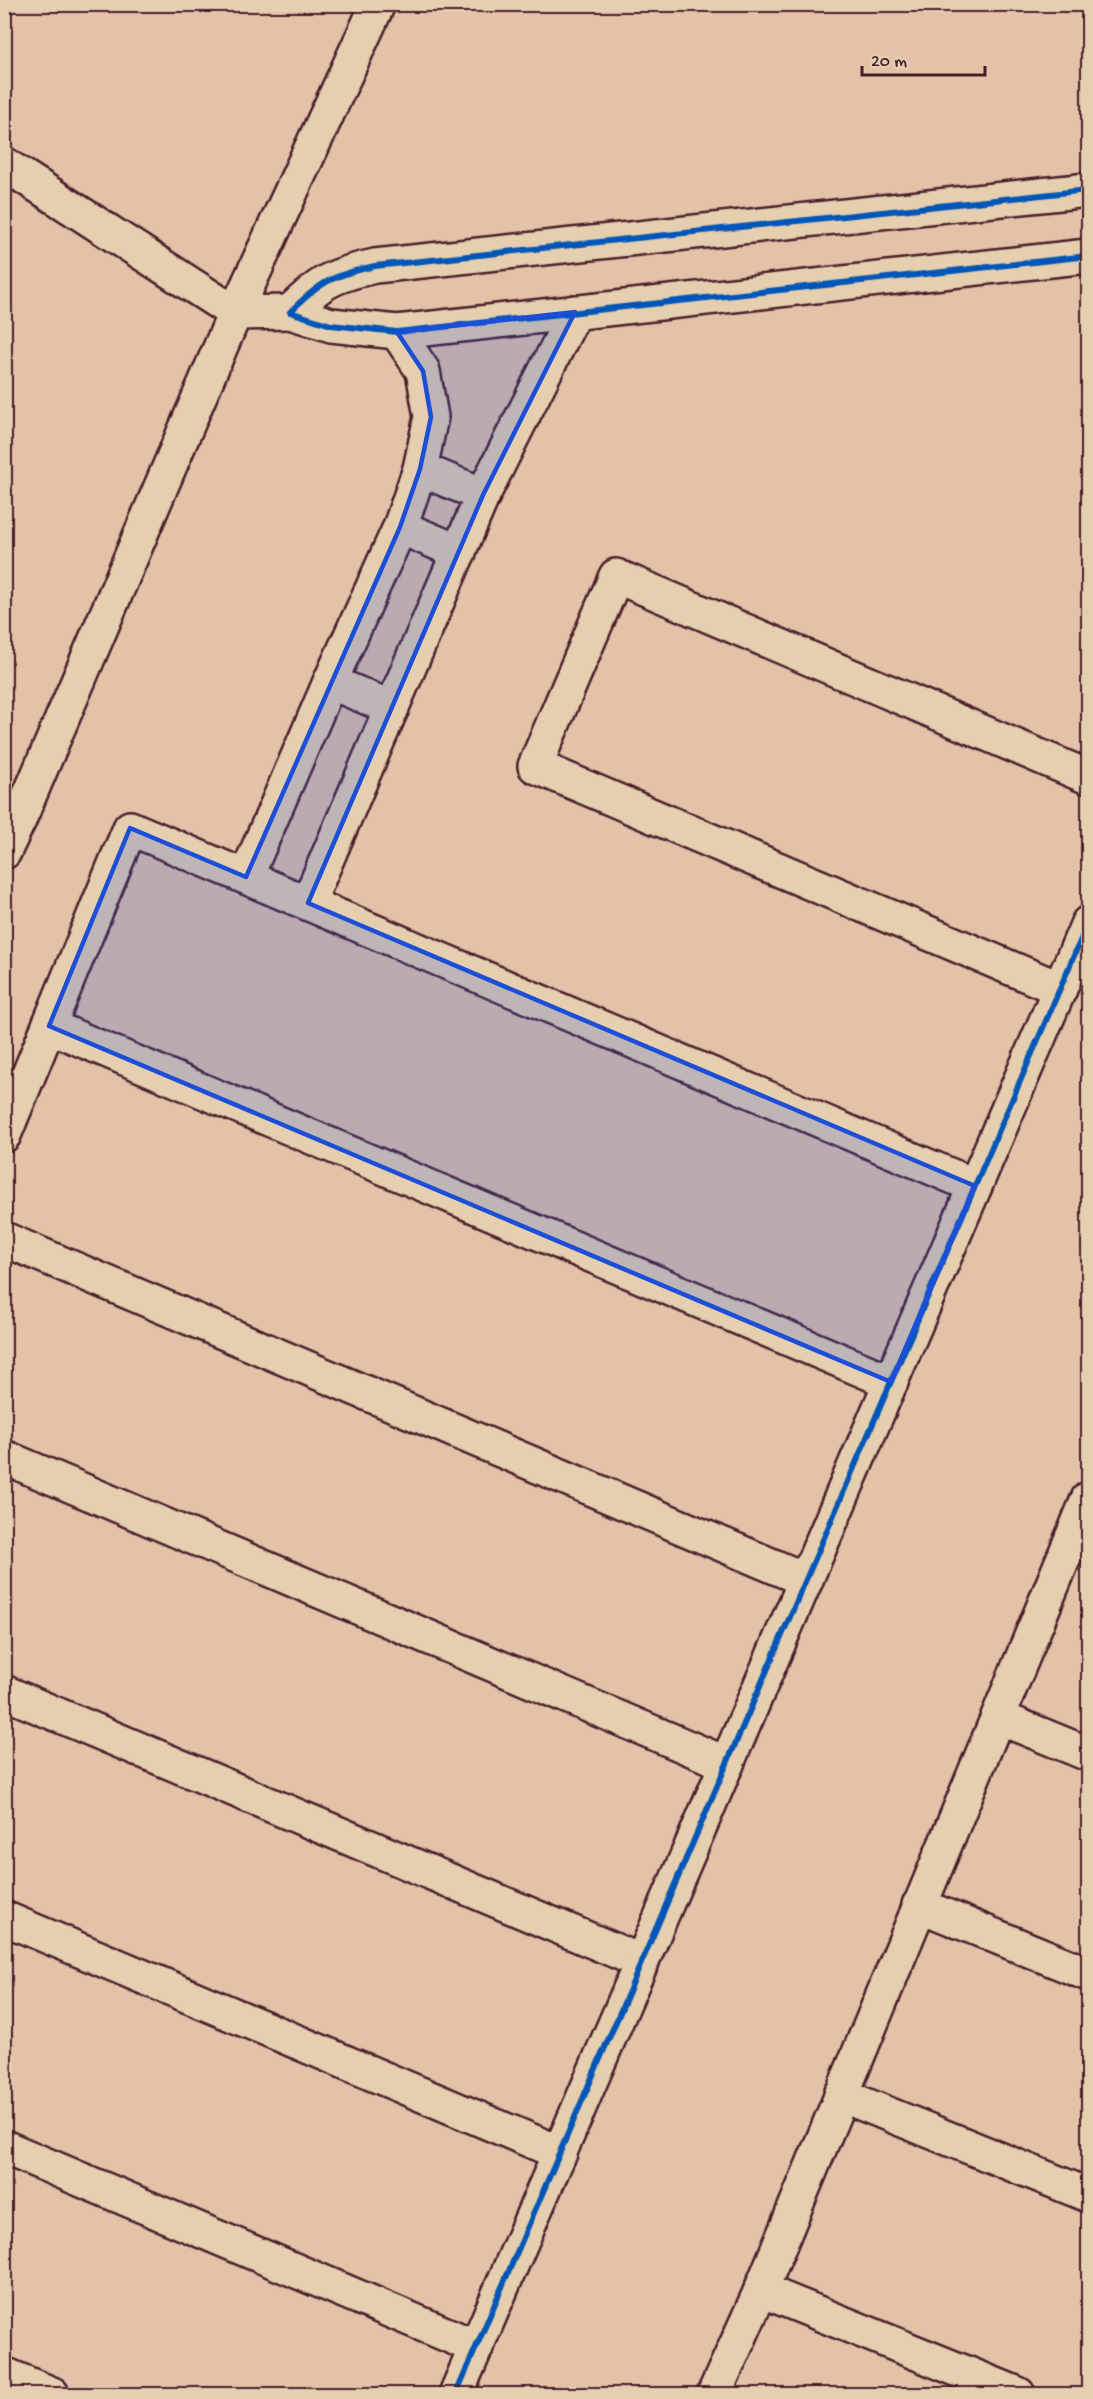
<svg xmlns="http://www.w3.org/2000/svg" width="1093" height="2399" font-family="'Gochi Hand',sans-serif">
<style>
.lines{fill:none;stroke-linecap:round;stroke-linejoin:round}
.minor-casing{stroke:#4a1f2b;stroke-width:38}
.tertiary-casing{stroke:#4a1f2b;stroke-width:38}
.minor{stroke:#e5cfae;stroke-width:33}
.tertiary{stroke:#e5cfae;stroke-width:33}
.cycleway-casing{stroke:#e5cfae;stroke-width:10}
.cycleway{stroke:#0057b8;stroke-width:6}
.marked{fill:#1d4ed8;fill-opacity:0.2;stroke:#1d4ed8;stroke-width:4.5;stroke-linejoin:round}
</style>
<rect width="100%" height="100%" fill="#e3c2a8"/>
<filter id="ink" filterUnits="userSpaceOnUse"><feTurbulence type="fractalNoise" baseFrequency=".0167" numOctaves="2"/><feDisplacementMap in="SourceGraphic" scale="12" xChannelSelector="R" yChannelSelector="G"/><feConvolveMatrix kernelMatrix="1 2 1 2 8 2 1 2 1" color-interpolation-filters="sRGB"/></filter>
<g filter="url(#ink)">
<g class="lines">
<defs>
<g id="minor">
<path d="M4,164L235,313L290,312"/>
<path d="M420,469L483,495"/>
<path d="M400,527L459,552"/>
<path d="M330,682L392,708"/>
<path d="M4,812L19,820L4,852"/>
<path d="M19,820L235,313L378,4"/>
<path d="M246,877L330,682L400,527L420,469L431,417L423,371L397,332"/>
<path d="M308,903L483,495L575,312"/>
<path d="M1060,989L535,766L616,576L1088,777"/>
<path d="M49,1026L891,1382"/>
<path d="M4,1135L130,828L975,1186"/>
<path d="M4,1239L806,1580"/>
<path d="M4,1457L727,1764"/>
<path d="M4,1692L642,1962"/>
<path d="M998,1717L1088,1754"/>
<path d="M919,1905L1088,1974"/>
<path d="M4,1918L560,2153"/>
<path d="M841,2095L1088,2195"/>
<path d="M4,2147L476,2347"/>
<path d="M761,2290L1018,2394"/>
<path d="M4,2374L52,2394"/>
<path d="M456,2394L1088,923"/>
<path d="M714,2394L761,2290L1088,1499"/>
</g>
<path id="tertiary" d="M1088,190L375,266C333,275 320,282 290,312L331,325L397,332L1088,256"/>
</defs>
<use href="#minor" class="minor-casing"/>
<use href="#tertiary" class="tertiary-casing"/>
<use href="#minor" class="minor"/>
<use href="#tertiary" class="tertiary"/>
<defs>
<g id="cycleway">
<path d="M1088,190L375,266C333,275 320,282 290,312L331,325L397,332L1088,256"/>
<path d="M456,2394L1088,923"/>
</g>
</defs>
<use href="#cycleway" class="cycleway-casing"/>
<use href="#cycleway" class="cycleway"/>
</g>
</g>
<path class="marked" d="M575,312L483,495L308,903L975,1186L891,1382L49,1026L130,828L246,877L400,527L420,469L431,417L423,371L397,332Z"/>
<rect width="1093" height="2399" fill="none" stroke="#e5cfae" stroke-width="24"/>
<rect x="12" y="12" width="1069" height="2375" fill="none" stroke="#4a1f2b" stroke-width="2" filter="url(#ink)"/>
<path d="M862 66v9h123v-9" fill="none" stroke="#4a1f2b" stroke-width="3"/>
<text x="871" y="66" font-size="18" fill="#4a1f2b" stroke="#e5cfae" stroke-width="4.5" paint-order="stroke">20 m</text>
</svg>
